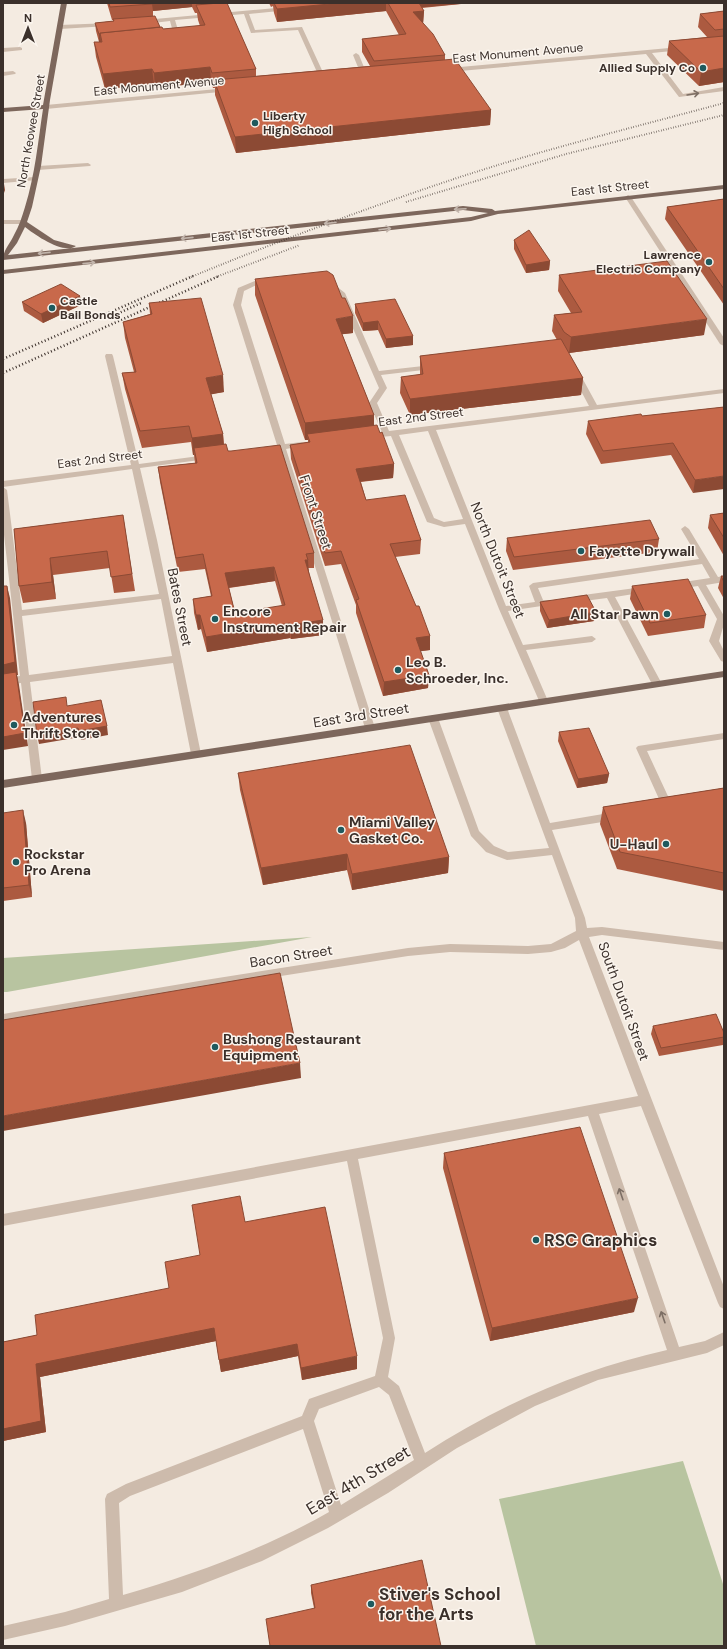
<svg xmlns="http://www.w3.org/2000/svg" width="727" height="1649" font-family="'DM Sans',sans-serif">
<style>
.green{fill:#b8c4a0}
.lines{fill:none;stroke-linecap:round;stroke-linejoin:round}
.minor{fill:#cdbbac;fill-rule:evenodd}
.major{fill:#7d675c;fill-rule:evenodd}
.rail-far1{stroke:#3b302b;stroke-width:2;stroke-dasharray:0.5 2;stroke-linecap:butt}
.rail{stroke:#3b302b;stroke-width:2.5;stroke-dasharray:1 2.5;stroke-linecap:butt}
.wall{fill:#ac5a40;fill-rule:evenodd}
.shaded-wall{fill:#8c4a34}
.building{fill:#c8694b;stroke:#8c4a34;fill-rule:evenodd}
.oneway{stroke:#7d6f65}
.oneway2{stroke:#c2b5ac}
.poi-dot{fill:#1f5a5e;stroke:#fbf5ee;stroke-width:1.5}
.labels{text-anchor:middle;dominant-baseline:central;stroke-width:3;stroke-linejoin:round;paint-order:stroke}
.far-street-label{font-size:12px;fill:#3b302b;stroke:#fbf5ee}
.far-poi-label{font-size:12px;font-weight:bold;fill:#3b302b;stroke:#fbf5ee;text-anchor:end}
.street-label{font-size:14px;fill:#3b302b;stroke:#fbf5ee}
.poi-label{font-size:14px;font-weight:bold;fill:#3b302b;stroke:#fbf5ee;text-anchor:start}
.near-poi-label{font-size:17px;font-weight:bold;fill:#3b302b;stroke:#fbf5ee;text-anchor:start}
.near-street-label{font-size:17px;fill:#3b302b;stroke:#fbf5ee}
</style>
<rect width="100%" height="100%" fill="#f4ebe1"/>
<g class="green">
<path d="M312,937L7,992H3V958Z"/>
<path d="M683,1461L724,1587V1646H536L499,1499Z"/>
</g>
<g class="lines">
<g class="minor">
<path d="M287,7L289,8V10L249,14L255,30L302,27L327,81L326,82L321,81L298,30L251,33L244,14L175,20L180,37L173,40L170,38L174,36L170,21L144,24L141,22L144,20Z"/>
<path d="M110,23L111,24L108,26L60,29L57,27L60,25Z"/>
<path d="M20,47L22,48V50L3,52V48Z"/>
<path d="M680,47L682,48V50L652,53L683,94L724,87V91L679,97L646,54L449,72L446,70L449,68Z"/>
<path d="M356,53L359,55L368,77L367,78L362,77L353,55Z"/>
<path d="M13,71L16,73L15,74L3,76V72Z"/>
<path d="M228,88L230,89V91L46,109L43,107L46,105Z"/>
<path d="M88,163L91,165L90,166L38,170L35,168L38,166Z"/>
<path d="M35,177L37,178V180L3,183V179Z"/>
<path d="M628,195L631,197L724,338V346L720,344L625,197Z"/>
<path d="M3,220H23L26,222L23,224H3Z"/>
<path d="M267,278L271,280L269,281L261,283L244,291L241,305L285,444L302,442L306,444L302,446L286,449L375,728L370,731L365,728L279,450L267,451L263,449L264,447L277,445L233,305L238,288L257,280Z"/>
<path d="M331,282L345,293L379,371L432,365L436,367L432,369L381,375L387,388L377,403L389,431L589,406L572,374L576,372L580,374L597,405L724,389V393L436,430L506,606L535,602L529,586L533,583L699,559L681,529L685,526L689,529L718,577L724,576V582L706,585L724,616V624L719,641L724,651V662L721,661L709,641L717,619L698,586L677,589L673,586L677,583L710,578L702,564L538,588L543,600H555L556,602L555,604L508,611L523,645L592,636L596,639L592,642L526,650L548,701L546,703H540L499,609L465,524L444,527L427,522L391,436L370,438L366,436L370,434L382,432L369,403L379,388L338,294L327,284ZM428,431L463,519L444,522L434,518L399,435Z"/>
<path d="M106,354H112L113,356L139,464L207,455L211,457L207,459L140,468L157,540L201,754L196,757L191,754L173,663L30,682L42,779L37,783L32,779L21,683L3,685V679L20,676L3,526V487L7,490L22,610L159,594L132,469L3,487V481L131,465L105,356ZM161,599L172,656L29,675L22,616Z"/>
<path d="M643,587L646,588L647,590L646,592L615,597L662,684L657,687L652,684L607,598L576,602L572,599L576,596Z"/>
<path d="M502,705L507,708L550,823L615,812L619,813L620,816L619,819L615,820L552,830L585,918L587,928L602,927L724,942V950L602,935L589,937L724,1287V1309L720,1307L718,1303L641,1106L599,1114L679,1347L705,1341L724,1332V1345L707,1353L598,1380L535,1406L457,1448L388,1493L328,1528L262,1561L182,1592L65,1626L3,1640V1626L65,1612L109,1599L105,1499L107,1494L126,1484L302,1416L309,1399L375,1376L383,1338L347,1161L3,1226V1214L638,1096L579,940L565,948L551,952L528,954L450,952L408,956L199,989L3,1024V1014L199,981L408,948L450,944L528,946L551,944L576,931L575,918L552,855L507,860L486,852L471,836L428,718L433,715L438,718L479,831L494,846L508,852L549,848L497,708ZM588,1116L667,1350C581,1369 499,1405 425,1453L399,1386L388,1377L395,1338L358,1159ZM379,1387L389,1395L414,1460L341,1505L314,1421L319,1409ZM303,1429L329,1512C264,1549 195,1574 123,1595L119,1503L130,1496Z"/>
<path d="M724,733V739L647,751L673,807L672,810H664L636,748L638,746Z"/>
</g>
<g class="major">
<path d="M61,3H67L50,100L41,166L32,207L27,222L54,240L76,246C64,255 35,235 25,227L17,243L8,255L463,206L492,209L495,211L724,185V189L498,214L471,221L3,274V270L471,217L488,213L463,210L3,260C3,250 10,244 14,235C19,226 22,217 25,207C35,175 38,142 43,109L3,112V108L43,105Z"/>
<path d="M724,671V677L3,788V780Z"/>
</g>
<g class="rail-far1">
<path d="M406,202L566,154L724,115"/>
<path d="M191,277C278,241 367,208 457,178C545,149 635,127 724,103"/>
<path d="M216,277L300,245"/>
</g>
<g class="rail">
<path d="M108,318L141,303"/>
<path d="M3,359L193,276"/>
<path d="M3,373L219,276"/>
</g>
</g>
<g class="wall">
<path d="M107,3H237L227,4L256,69V76L370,66L362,52V39L399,35L386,11L277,22L274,13L273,6L271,7L269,3H471L422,8L424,11L423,24L445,55V60L491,110L490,125L236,153L215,95V88H213L211,82L155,88L154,84L105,89L96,57L94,42H99L96,31L95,23L113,21V20H112ZM192,7L195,13H197L198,20L200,26L163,29L160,27L153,16V11Z"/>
<path d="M724,11V82L699,86L667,55L669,41L707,37L698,27L700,14Z"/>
<path d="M724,199V305L665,219L667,207Z"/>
<path d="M514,240L550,261L549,270L526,273L514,249Z"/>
<path d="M559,275L704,335L569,353L568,352L583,378L581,395L410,415L400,393L401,377L420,375V356L557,340L552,331L554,315L571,313L558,291Z"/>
<path d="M255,279L353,333L342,334L374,415V425L394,464L393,478L361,482L366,500L421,540L420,554L395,557L416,606L430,636V650L420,651L429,675L428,688L383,696L356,613V605L341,564L325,566L291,459L290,445L308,442V440H305L255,295Z"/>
<path d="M80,296L81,305L43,323L24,311L22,302Z"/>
<path d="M149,303L224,392L211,394L223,434L224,444L228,451L314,553V568H308L309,572L323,635L291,639L290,638L207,652L201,629L198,630L194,613L193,599L211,596L205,569L178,572L160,482L158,467L195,463L194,455H193L191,442L142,448L125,389L122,373L134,372L125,338L123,322L150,314ZM275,581L282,606L235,613L229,588Z"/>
<path d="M355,304L413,336V345L386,348L378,330L363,331L355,313Z"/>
<path d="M724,407L693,493L671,455L601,464L586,434L588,421L642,416Z"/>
<path d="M724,513V556L708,528L710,515Z"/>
<path d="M123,515L135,591L114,593L110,568L53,575L56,599L23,603L19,586L14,529Z"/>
<path d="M507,538L659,539L657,552L513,570L506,551Z"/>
<path d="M721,576H724V599L718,588Z"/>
<path d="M632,586L706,615L704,628L648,636L630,599Z"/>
<path d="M540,602L594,621L547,628L540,611Z"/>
<path d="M559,732L609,774L607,783L577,788L558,741Z"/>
<path d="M238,773L449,857L448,873L352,890L347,870L263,885L240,790Z"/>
<path d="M724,788V891L617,869L600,824L603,807Z"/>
<path d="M3,813L26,823L32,897L3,901Z"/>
<path d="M653,1026L724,1033V1041L723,1045L659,1056L651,1034Z"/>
<path d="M444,1153L634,1312L490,1341L443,1168Z"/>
<path d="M245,1222L357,1369L302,1380L298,1356L221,1372L216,1341L40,1377L46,1432L3,1441V1342L37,1335L169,1288L200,1255Z"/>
<path d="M311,1585L441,1646L314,1608L311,1593Z"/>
</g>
<g class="shaded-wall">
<path d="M150,3H192V7L153,11L152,4Z"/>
<path d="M340,3H386V11L277,22V9Z"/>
<path d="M414,3H471L414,8Z"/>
<path d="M424,11L423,24L413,12Z"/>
<path d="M99,34H100L101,42H99Z"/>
<path d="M210,67L211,82L155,88L154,73Z"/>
<path d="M724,68V82L699,86L701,72Z"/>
<path d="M152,69L154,84L105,89L103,74Z"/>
<path d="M491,110L490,125L236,153L235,137Z"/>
<path d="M3,178L5,190L3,196Z"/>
<path d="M550,261L549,270L526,273V265Z"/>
<path d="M80,296L81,305L43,323L41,314Z"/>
<path d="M353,316V333L336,335V319Z"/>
<path d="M707,319L704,335L569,353L571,337Z"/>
<path d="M378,321V330L363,331V323Z"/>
<path d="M413,336V345L386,348V339Z"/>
<path d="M223,375L224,392L208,395L206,378Z"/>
<path d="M583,378L581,395L410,415V399Z"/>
<path d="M374,415V431L307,434L308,440H305V423Z"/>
<path d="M223,434L224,451L194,448V455H193L192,438Z"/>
<path d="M394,464L393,478L356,482V469Z"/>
<path d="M724,476V489L693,493L695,480Z"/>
<path d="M50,558L53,575L56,599L52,582Z"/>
<path d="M305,560H308L309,575Z"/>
<path d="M274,567L275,581L226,588L225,573Z"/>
<path d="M7,586L10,598L18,675H17L19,685L28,746L3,750V665Z"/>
<path d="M596,612L594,621L547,628L549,620Z"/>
<path d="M196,615H200L201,629L198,630Z"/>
<path d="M323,620V635L291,639L290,625Z"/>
<path d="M290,623V638L207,652L206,637Z"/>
<path d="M430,636V650L415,652L416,638Z"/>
<path d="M429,675L428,688L383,696L384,682Z"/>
<path d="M107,726L108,735L81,740L80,737L39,744L37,735L78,728Z"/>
<path d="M609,774L607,783L577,788L578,779Z"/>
<path d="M23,810L26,823L32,897L29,885Z"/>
<path d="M347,854V870L263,885L261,868Z"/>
<path d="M449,857L448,873L352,890V874Z"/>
<path d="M300,1063L301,1078L3,1131V1116Z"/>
<path d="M638,1298L634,1312L490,1341L492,1328Z"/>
<path d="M214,1328L216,1341L40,1377L46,1432L3,1441V1429L36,1364Z"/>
<path d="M297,1344L298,1356L221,1372L219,1360Z"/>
<path d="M357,1356V1369L302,1380L301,1368Z"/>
</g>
<g class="building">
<path d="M109,3H152V4L110,7Z"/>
<path d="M219,3H227L256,69L212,73L210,67L154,73L152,69L103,74L94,42H102L100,33L162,27L163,29L205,25L196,5Z"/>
<path d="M274,3H340L277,9Z"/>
<path d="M388,3H419L424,11L413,12L433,34L445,55L374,61L362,39L406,34Z"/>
<path d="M724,11V29L715,30L700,14Z"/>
<path d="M155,16L160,27L100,33V34H99L95,23L114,21L113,19Z"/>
<path d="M724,36V68L701,72L669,41Z"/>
<path d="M455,59L491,110L235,137L214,80Z"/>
<path d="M724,199V289L667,207Z"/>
<path d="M529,230L550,261L526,265L514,240Z"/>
<path d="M667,261L707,319L571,337L564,332L554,315L582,312L559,275Z"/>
<path d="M327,271L333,275L342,298H345L353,316L336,319L374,415L305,423L255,279Z"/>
<path d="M61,284L80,296L41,314L22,302Z"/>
<path d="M201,298L223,375L206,378L223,434L192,438L189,426L140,431L122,373L136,372L123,322L152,314L149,303Z"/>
<path d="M395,299L413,336L386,339L378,321L363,323L355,304Z"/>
<path d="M561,339L583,378L410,399L401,377L423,374L420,356Z"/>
<path d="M724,407V476L695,480L673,443L603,451L588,421L641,414L642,416Z"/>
<path d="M377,425L380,433L382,432L394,464L356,469L366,500L405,495L421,540L390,544L416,606H419L430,636L416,638L429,675L384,682L356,600L359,599L341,551L325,553L290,445L310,442L307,434Z"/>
<path d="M226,444L228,451H231L280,445L314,553L306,554L308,560H305L323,620L290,625V623L206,637L200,615H196L193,599L212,596L203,554L176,558L158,467L197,463L194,448ZM274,567L285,605L235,613L225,573Z"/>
<path d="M724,513V538L710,515Z"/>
<path d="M123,515L132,574L111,577L107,551L50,558L52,582L19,586L14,529Z"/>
<path d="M650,520L659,539L514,557L507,538Z"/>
<path d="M721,576H724V582Z"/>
<path d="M688,579L706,615L650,623L632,586Z"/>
<path d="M3,586H7L15,662L3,665Z"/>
<path d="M587,595L596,612L549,620L540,602Z"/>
<path d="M16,672L25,733L3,737V674Z"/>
<path d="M66,697L67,706L101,700L107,726L79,731L78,728L37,735L33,702Z"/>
<path d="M589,728L609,774L578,779L559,732Z"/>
<path d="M410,745L449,857L352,874L347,854L261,868L238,773Z"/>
<path d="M724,788V873L620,852L603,807Z"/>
<path d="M23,810L29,885L3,888V813Z"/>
<path d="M280,973L300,1063L3,1116V1020Z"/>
<path d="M716,1014L724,1033V1037L661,1048L653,1026Z"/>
<path d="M580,1127L638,1298L492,1328L444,1153Z"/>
<path d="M240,1196L245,1222L325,1207L357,1356L301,1368L297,1344L219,1360L214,1328L36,1364L41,1421L3,1429V1342L37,1335L35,1315L169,1288L165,1262L200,1255L192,1205Z"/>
<path d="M422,1560L441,1646H270L266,1619L315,1608L311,1585Z"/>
</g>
<defs><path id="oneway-shaft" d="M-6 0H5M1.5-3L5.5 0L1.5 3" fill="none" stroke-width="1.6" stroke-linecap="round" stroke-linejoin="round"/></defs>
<g class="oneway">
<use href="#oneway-shaft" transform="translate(693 94) rotate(-9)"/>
<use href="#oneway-shaft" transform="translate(621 1194) rotate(-109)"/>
<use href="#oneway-shaft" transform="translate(663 1317) rotate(-109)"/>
</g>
<g class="oneway2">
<use href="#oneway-shaft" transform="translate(460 209) rotate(177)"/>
<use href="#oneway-shaft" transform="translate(330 223) rotate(174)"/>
<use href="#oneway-shaft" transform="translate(385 229) rotate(-7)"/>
<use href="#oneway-shaft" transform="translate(187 238) rotate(174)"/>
<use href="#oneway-shaft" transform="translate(44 253) rotate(174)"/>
<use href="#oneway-shaft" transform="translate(89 263) rotate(-6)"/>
</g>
<g class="poi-dot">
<circle cx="703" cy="68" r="4"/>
<circle cx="255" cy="123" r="4"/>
<circle cx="709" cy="262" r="4"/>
<circle cx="52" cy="308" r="4"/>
<circle cx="581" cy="551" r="4"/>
<circle cx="667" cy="614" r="4"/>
<circle cx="215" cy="619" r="4"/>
<circle cx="398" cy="670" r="4"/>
<circle cx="14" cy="725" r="4"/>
<circle cx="341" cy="830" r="4"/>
<circle cx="666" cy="844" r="4"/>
<circle cx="16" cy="862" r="4"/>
<circle cx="215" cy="1047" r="4"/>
<circle cx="536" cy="1240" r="4"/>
<circle cx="371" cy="1604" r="4"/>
</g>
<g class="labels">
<g class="far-street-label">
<text transform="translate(518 53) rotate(-5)">East Monument Avenue</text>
<text transform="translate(159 86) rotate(-5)">East Monument Avenue</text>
<text transform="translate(31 131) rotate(-80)">North Keowee Street</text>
<text transform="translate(610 188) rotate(-6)">East 1st Street</text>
<text transform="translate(250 234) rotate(-6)">East 1st Street</text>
<text transform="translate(421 417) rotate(-7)">East 2nd Street</text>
<text transform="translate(100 459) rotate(-7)">East 2nd Street</text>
</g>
<g class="far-poi-label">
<text x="695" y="68">Allied Supply Co</text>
<text x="263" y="116" text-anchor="start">Liberty<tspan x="263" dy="14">High School</tspan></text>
<text x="701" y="255">Lawrence<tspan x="701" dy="14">Electric Company</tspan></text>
<text x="60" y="301" text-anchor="start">Castle<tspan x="60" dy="14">Bail Bonds</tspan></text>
</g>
<g class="street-label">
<text transform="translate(316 512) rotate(72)">Front Street</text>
<text transform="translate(498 560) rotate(68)">North Dutoit Street</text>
<text transform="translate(180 607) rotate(79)">Bates Street</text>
<text transform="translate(361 715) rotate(-9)">East 3rd Street</text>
<text transform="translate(291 956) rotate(-9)">Bacon Street</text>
<text transform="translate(624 1001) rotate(70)">South Dutoit Street</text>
</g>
<g class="poi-label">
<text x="589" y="551">Fayette Drywall</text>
<text x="223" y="611">Encore<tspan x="223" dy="16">Instrument Repair</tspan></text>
<text x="659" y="614" text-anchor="end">All Star Pawn</text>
<text x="406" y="662">Leo B.<tspan x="406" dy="16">Schroeder, Inc.</tspan></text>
<text x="22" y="717">Adventures<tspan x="22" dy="16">Thrift Store</tspan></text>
<text x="349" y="822">Miami Valley<tspan x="349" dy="16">Gasket Co.</tspan></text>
<text x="658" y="844" text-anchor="end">U-Haul</text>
<text x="24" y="854">Rockstar<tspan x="24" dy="16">Pro Arena</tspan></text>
<text x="223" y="1039">Bushong Restaurant<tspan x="223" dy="16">Equipment</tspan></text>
</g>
<g class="near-poi-label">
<text x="544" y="1240">RSC Graphics</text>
<text x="379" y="1594">Stiver's School<tspan x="379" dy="20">for the Arts</tspan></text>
</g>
<g class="near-street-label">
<text transform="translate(358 1480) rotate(-31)">East 4th Street</text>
</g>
</g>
<rect width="727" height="1649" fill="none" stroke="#3b302b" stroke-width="8"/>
<g transform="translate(28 28)" stroke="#fbf5ee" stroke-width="3" paint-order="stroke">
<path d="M0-3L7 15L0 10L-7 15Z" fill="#3b302b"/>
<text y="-6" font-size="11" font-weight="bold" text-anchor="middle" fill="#3b302b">N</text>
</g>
</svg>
